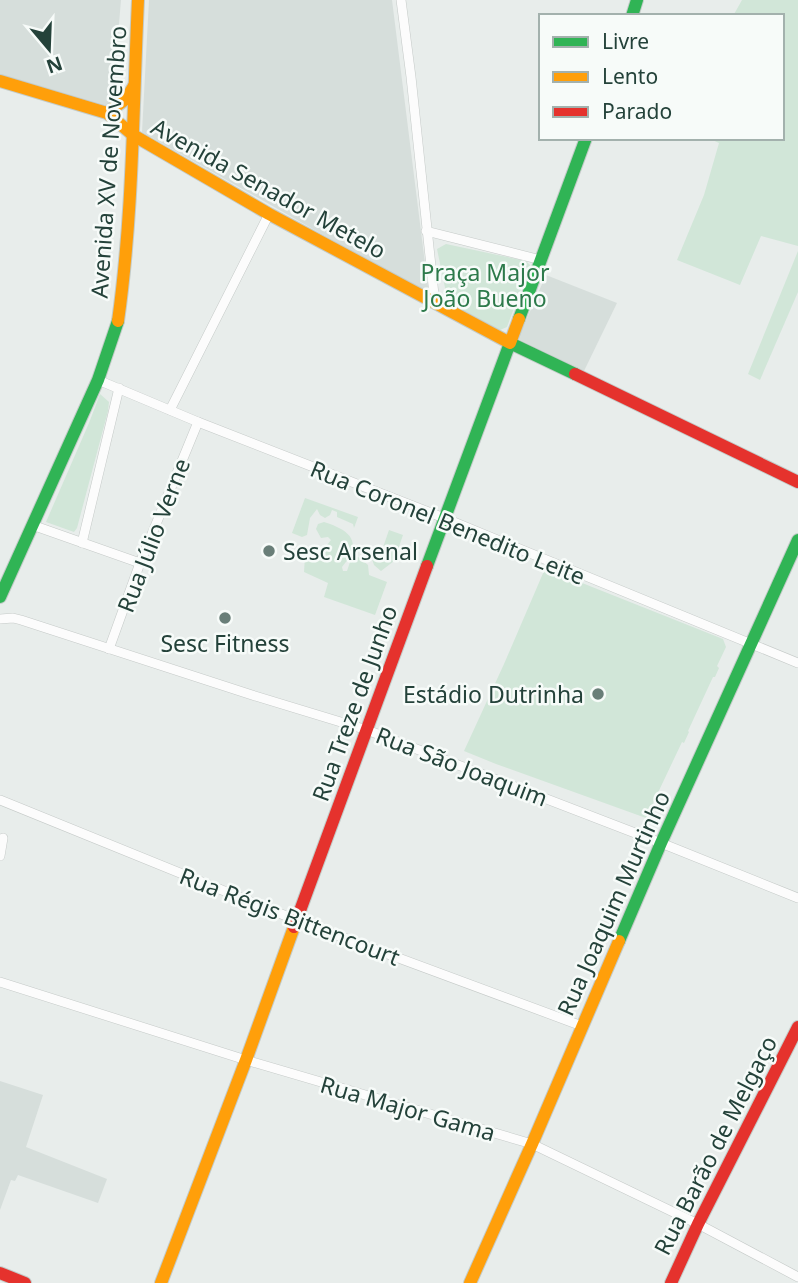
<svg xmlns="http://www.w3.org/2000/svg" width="798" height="1283" font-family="'Noto Sans',sans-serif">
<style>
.built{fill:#d6dedb}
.green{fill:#d1e6d8}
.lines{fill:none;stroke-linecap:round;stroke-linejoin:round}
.street-casing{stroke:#c5cac8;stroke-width:10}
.fast-casing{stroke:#c3cbc8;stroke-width:14}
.slow-casing{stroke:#c3cbc8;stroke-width:14}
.jam-casing{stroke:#c3cbc8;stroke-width:14}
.street{stroke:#fcfcfc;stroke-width:9}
.fast{stroke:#30b455;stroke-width:12}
.slow{stroke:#ff9f0a;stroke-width:12}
.jam{stroke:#e5322d;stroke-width:12}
.poi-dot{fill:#697e78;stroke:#f7fbf9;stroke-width:2.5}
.labels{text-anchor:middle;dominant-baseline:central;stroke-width:5;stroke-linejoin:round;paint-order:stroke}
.street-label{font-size:23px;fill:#24423a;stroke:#f7fbf9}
.park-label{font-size:23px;fill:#2d7a4b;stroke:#f7fbf9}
.poi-label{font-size:23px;fill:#24423a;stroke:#f7fbf9;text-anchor:start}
</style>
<rect width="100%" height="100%" fill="#e8edeb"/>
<g class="built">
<path d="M0,0H121L112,107L0,74Z"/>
<path d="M149,0H392L429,295L142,132Z"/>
<path d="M546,275L617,303L584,371L518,339Z"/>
<path d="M0,1081L43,1095L26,1147L107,1179L98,1203L18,1175L15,1181L11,1180L0,1210Z"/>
</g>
<g class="green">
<path d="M742,0H798V246L761,236L740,285L677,260L704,195L719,143L708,138H782V16H733Z"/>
<path d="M446,244L526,261L530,265L507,327L500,330L448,302L437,249Z"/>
<path d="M798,251V292L760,380L748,374Z"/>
<path d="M100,394L109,402L108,411L77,528L74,532L46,522L89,423Z"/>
<path d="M305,498L358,517L354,528L353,524L337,517V512L332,510L330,515L325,518L320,515L317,509L310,518L307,535L302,537L292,533Z"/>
<path d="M324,522C340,527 362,536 349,558C347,561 344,564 342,567L343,571H347L350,562L358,557L368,565L369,575L387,582L375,615L324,597L328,583L304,572L305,556L314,555L320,561L325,558L324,553L327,551V545L331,540L328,537L321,538L316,529L318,524Z"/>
<path d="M389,530L403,535L394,561L381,571L374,565L371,556L379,559Z"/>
<path d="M544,571L560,578L562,575L723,639L726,647L717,666L719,668L715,677H713L688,731L689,732L684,743L682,742L646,818L496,764L464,751L504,664Z"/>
</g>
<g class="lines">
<defs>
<g id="street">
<path d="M401,0L411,77L435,304"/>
<path d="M426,231L541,260"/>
<path d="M98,380L198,422L444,518L798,663"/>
<path d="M170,410L269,214"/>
<path d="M32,525L140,563"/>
<path d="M82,543L119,388"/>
<path d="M0,619L13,618L21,620L252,695L367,730L661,843L798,898"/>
<path d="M109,649L140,563L198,422"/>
<path d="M0,800L296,920L582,1026"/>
<path d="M0,856L3,838"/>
<path d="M0,982L246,1060L532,1144L698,1224L798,1277"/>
</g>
<g id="fast">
<path d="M632,16L637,0"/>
<path d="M519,319L586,138"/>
<path d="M427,566L510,343L575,374"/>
<path d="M0,597L98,380L118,321"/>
<path d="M619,941L661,843L798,540"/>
</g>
<g id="slow">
<path d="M0,81L107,113L133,135L269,214L510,343L519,319"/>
<path d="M107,113L126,99L134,86"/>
<path d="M118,321C133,215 133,107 138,0"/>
<path d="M161,1283L246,1060L294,927"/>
<path d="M470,1283L532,1144L619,941"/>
</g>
<g id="jam">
<path d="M575,374L798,482"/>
<path d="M294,927L427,566"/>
<path d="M0,1273L25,1283"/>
<path d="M671,1283L698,1224L798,1027"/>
</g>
</defs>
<use href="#street" class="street-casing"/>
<use href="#fast" class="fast-casing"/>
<use href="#slow" class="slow-casing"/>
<use href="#jam" class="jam-casing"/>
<use href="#street" class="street"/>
<use href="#fast" class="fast"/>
<use href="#slow" class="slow"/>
<use href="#jam" class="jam"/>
</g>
<g class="poi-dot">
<circle cx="269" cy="551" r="7"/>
<circle cx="225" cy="618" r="7"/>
<circle cx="598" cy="694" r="7"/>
</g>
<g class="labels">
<g class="street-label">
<text transform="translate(108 162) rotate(-86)">Avenida XV de Novembro</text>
<text transform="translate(269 188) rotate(29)">Avenida Senador Metelo</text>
<text transform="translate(448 522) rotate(22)">Rua Coronel Benedito Leite</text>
<text transform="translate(153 535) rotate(-69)">Rua Júlio Verne</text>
<text transform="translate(354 703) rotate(-70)">Rua Treze de Junho</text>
<text transform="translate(462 766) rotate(21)">Rua São Joaquim</text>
<text transform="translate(613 903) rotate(-66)">Rua Joaquim Murtinho</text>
<text transform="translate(290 916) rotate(21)">Rua Régis Bittencourt</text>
<text transform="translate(408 1108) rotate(16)">Rua Major Gama</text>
<text transform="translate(715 1145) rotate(-63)">Rua Barão de Melgaço</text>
</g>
<g class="park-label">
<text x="485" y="272">Praça Major<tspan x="485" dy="26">João Bueno</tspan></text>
</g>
<g class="poi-label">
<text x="283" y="551">Sesc Arsenal</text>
<text x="225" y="643" text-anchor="middle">Sesc Fitness</text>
<text x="584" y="694" text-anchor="end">Estádio Dutrinha</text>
</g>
</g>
<rect x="539" y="14" width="245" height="126" fill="#f7fbf9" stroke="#a3b1ad" stroke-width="2"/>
<rect x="553" y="37" width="35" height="10" fill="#30b455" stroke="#a3b1ad" stroke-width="2"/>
<text x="602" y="49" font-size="21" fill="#24423a">Livre</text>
<rect x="553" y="72" width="35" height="10" fill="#ff9f0a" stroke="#a3b1ad" stroke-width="2"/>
<text x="602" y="84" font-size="21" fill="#24423a">Lento</text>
<rect x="553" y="107" width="35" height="10" fill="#e5322d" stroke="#a3b1ad" stroke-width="2"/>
<text x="602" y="119" font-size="21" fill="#24423a">Parado</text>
<g transform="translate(49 49) rotate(161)" stroke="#f7fbf9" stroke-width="5" paint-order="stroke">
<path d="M0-5L12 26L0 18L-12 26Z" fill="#24423a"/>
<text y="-10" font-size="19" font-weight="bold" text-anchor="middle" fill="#24423a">N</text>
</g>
</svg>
